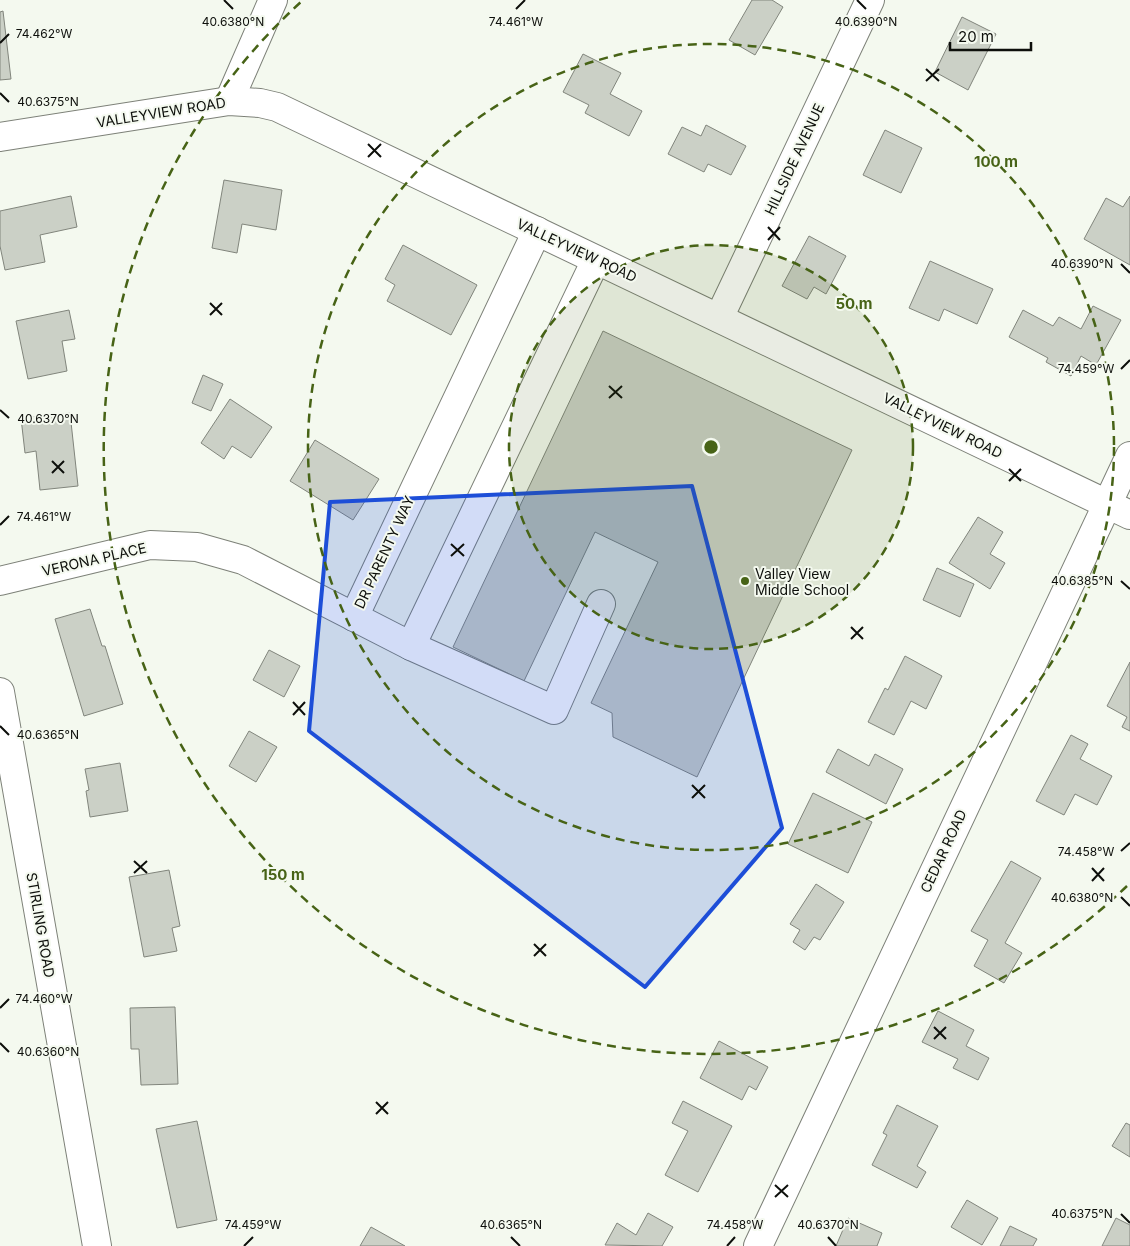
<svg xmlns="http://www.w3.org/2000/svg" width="1130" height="1246" font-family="Inter,sans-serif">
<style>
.building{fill:#cbd0c6;stroke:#81857c}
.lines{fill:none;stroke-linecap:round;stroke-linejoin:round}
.minor-casing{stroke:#7d8178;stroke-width:30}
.minor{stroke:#fff;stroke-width:28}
.marked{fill:#1d4ed8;fill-opacity:0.2;stroke:#1d4ed8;stroke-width:4;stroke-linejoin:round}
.ticks{fill:none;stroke:#0d0f0b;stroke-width:2}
.ring{fill:none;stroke:#476316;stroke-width:2.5;stroke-dasharray:9 6}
.poi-dot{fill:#476316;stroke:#f4f9ef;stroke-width:2}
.labels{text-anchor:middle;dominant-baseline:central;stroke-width:4;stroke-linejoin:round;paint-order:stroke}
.street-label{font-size:14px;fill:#0d0f0b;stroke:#f4f9ef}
.poi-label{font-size:14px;fill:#0d0f0b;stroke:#f4f9ef;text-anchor:start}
.ticks-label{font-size:12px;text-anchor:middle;fill:#0d0f0b;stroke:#f4f9ef;stroke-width:4;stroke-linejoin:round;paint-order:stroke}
.centre{fill:#476316;stroke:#f4f9ef;stroke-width:2.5}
.ring-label{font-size:15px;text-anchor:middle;font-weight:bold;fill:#476316;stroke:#f4f9ef;stroke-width:4;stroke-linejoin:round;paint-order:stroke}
</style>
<rect width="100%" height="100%" fill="#f4f9ef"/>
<g class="building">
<path d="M752,0H772L783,7L755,55L729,40Z"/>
<path d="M3,11L11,79L0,80V12Z"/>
<path d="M962,17L996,34L968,90L935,72Z"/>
<path d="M583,54L621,73L610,94L642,111L629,136L585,113L589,105L563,92Z"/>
<path d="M706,125L746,146L731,175L708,164L704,172L668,154L682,127L701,136Z"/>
<path d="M885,130L922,148L901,193L863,175Z"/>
<path d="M224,180L282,190L276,230L242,224L237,253L212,248Z"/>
<path d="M71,196L77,227L40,235L45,262L5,270L0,246V211Z"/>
<path d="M1130,196V265L1084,239L1106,198L1123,207Z"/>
<path d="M809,236L846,256L826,294L814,287L807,299L782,286Z"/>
<path d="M403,245L477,285L451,335L387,301L395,285L385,279Z"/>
<path d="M930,261L993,289L977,324L944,309L939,321L909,308Z"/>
<path d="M1093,306L1121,320L1096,365L1081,356L1071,376L1046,362L1048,358L1009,337L1023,310L1053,326L1059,317L1081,329Z"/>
<path d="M69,310L75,339L62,341L67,371L28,379L16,321Z"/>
<path d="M603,331L852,450L697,777L613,737L612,713L591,703L658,562L595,532L524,681L453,647Z"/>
<path d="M203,375L223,384L211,411L192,403Z"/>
<path d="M230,399L272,427L251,458L232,446L224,459L201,443Z"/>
<path d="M70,413L78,486L40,490L36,451L25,453L21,418Z"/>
<path d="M315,440L379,479L353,520L290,481Z"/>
<path d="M978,517L1003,532L990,554L1005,563L990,589L949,563Z"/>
<path d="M937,568L974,584L960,617L923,600Z"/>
<path d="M90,609L102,646H105L123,704L84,716L55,619Z"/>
<path d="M269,650L300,666L284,697L253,680Z"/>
<path d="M905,656L942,676L926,709L911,701L894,735L868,722L885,688L888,690Z"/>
<path d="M1130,662V731L1122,727L1127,717L1107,706Z"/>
<path d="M249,731L277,747L256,782L229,766Z"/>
<path d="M1071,735L1088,744L1080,759L1112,776L1097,805L1075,794L1064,815L1036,801Z"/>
<path d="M838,749L869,766L875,754L903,769L886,804L826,772Z"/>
<path d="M120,763L128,811L90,817L86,791L89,790L85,769Z"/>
<path d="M813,793L872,822L848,873L788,844Z"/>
<path d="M1011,861L1041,878L1005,943L1022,953L1004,983L974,966L988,940L971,931Z"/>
<path d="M169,870L180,926L172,928L177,951L144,957L129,877Z"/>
<path d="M816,884L844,902L820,940L814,937L805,950L793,942L800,930L790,924Z"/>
<path d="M175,1007L178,1084L141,1085L139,1049H131L130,1008Z"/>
<path d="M938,1011L974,1030L966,1046L989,1058L978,1080L953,1068L958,1059L922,1042Z"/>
<path d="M719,1041L768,1067L756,1090L749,1086L742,1100L700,1078Z"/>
<path d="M683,1101L732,1126L698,1192L665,1175L688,1131L672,1123Z"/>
<path d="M897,1105L938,1126L917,1166L926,1172L917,1188L872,1165L887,1135L883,1133Z"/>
<path d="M197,1121L217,1220L177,1228L156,1129Z"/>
<path d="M1126,1123L1130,1125V1157L1112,1146Z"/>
<path d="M967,1200L998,1218L982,1245L951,1227Z"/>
<path d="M648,1213L673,1227L662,1246L605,1245L617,1223L636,1235Z"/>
<path d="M848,1218L882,1233L877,1246H836Z"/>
<path d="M1116,1218L1130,1225V1246H1102Z"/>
<path d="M1010,1226L1037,1239L1033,1246H1000Z"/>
<path d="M371,1227L405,1246H360Z"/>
</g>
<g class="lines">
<defs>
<g id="minor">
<path d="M229,101L273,0"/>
<path d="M0,137L229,101L260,103L277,107L1130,515"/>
<path d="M719,318L870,0"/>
<path d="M0,581L150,545L197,547L243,560L411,646L596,260"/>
<path d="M354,617L537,231"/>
<path d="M411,646L554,710L601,604"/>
<path d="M0,692L97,1246"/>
<path d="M758,1246L1130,456"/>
</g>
</defs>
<use href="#minor" class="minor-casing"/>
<use href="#minor" class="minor"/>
</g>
<path class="marked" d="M692,486L782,828L645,987L309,731L330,502Z"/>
<path class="ticks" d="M224,0L233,9M857,0L866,9M516,9L525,0M0,43L9,34M926,69L939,81M926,81L939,69M0,93L9,102M368,144L381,157M368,157L381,144M768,227L780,240M768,240L780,227M1121,264L1130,273M210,303L222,315M210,315L222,303M1121,369L1130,360M609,386L622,398M609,398L622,386M0,410L9,418M52,461L64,473M1009,469L1021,481M52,473L64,461M1009,481L1021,469M0,525L9,516M451,544L464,556M451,556L464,544M1121,581L1130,589M851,627L863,639M851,639L863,627M293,702L305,715M293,715L305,702M0,726L9,735M692,785L705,798M692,798L705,785M1121,851L1130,843M134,861L147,873M1092,868L1104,881M134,873L147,861M1092,881L1104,868M1121,897L1130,906M534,944L546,956M534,956L546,944M0,1008L9,999M934,1027L946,1039M934,1039L946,1027M0,1043L9,1052M376,1102L388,1114M376,1114L388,1102M775,1185L788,1197M775,1197L788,1185M1121,1214L1130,1223M511,1237L520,1246M828,1237L836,1246M244,1246L253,1237M727,1246L735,1237"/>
<circle cx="711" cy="447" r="202" fill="#476316" fill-opacity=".12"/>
<g class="ring">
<circle cx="711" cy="447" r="202"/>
<circle cx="711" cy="447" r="403"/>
<path d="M1127 886A605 605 0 1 1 302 1"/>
</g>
<circle class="poi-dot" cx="745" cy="581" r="5"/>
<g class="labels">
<g class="street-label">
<text transform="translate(161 112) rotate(-9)">VALLEYVIEW ROAD</text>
<text transform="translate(794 159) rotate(-65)">HILLSIDE AVENUE</text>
<text transform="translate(577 250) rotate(25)">VALLEYVIEW ROAD</text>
<text transform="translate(943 425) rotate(26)">VALLEYVIEW ROAD</text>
<text transform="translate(384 552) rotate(-65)">DR PARENTY WAY</text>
<text transform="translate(94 559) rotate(-13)">VERONA PLACE</text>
<text transform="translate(943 851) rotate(-65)">CEDAR ROAD</text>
<text transform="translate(41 925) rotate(80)">STIRLING ROAD</text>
</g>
<g class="poi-label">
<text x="755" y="573">Valley View<tspan x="755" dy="16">Middle School</tspan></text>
</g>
</g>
<g class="ticks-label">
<text x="233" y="26">40.6380°N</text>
<text x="516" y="26">74.461°W</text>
<text x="866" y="26">40.6390°N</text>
<text x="44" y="38">74.462°W</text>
<text x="48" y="106">40.6375°N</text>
<text x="1082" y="268">40.6390°N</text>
<text x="1086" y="373">74.459°W</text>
<text x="48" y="423">40.6370°N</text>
<text x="44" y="521">74.461°W</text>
<text x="1082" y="585">40.6385°N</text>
<text x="48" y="739">40.6365°N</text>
<text x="1086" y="856">74.458°W</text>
<text x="1082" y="902">40.6380°N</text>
<text x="44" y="1003">74.460°W</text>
<text x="48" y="1056">40.6360°N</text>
<text x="1082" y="1218">40.6375°N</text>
<text x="253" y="1229">74.459°W</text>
<text x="735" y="1229">74.458°W</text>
<text x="511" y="1229">40.6365°N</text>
<text x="828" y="1229">40.6370°N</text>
</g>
<circle cx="711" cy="447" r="8" class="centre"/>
<g class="ring-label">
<text x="996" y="167">100 m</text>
<text x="854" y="309">50 m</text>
<text x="283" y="880">150 m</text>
</g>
<path d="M950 42v8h81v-8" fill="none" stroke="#0d0f0b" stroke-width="2.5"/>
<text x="958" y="42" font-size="15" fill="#0d0f0b" stroke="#f4f9ef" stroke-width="4" paint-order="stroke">20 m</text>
</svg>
